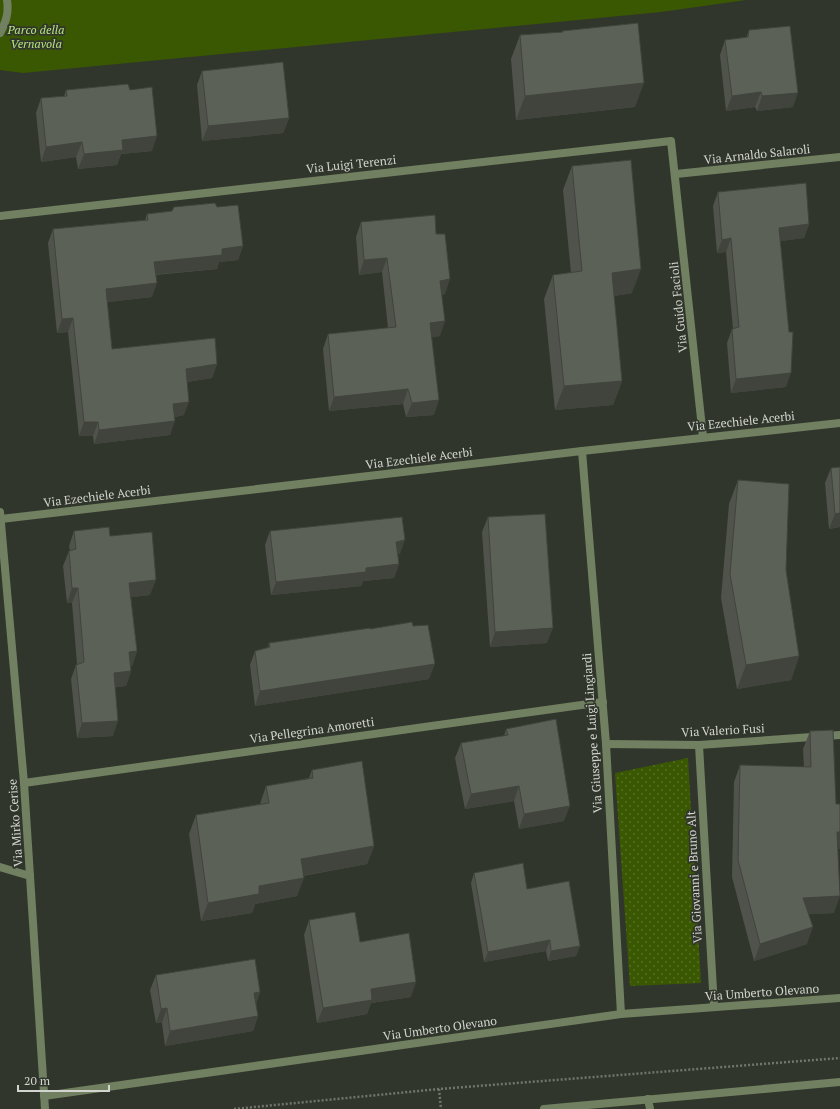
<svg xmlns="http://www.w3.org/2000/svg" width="840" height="1109" font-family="'PT Serif',serif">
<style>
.grass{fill:url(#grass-dots)}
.park{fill:#3a5801}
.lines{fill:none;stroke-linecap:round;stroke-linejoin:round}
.path{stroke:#71756c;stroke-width:2.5;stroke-dasharray:2 2;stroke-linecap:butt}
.service{stroke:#718061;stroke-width:8}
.minor{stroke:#718061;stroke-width:8}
.tertiary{stroke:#718061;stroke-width:8}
.wall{fill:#4f534b}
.shaded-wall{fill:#40443d}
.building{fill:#5c6157;stroke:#40443d}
.labels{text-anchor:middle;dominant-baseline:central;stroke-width:3.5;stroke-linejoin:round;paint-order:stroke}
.park-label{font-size:12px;font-style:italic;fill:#b5e37c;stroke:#31362c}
.street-label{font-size:12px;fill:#d2d5cf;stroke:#31362c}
</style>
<defs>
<pattern id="grass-dots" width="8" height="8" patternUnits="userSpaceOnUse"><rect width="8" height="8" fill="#3a5801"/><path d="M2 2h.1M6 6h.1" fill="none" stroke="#566f25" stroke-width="1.8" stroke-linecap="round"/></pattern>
</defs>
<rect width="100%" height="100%" fill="#31362c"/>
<path class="grass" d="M688,758L701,983L630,986L615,773Z"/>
<path class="park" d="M0,0H746L661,12L23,73L0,70Z"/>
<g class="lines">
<g class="path">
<path d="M439,1089L441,1109"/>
<path d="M234,1109L439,1089L840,1058"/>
</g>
<path class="service" d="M0,867L30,876"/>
<g class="minor">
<path d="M0,33C6,22 9,13 7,0"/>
<path d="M676,174L840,157"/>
<path d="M0,216L671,141L703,437"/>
<path d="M582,451L606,744L621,1014"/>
<path d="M0,512L24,783L45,1109"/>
<path d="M1,519L582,451L840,423"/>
<path d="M606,744L699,745L840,735"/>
<path d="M699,745L714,1007"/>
<path d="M24,783L603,702"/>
<path d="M44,1096L621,1014L840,998"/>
<path d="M648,1099L650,1109"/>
</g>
<path class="tertiary" d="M544,1109L840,1082"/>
</g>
<g class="wall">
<path d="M749,30L793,107L757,111L755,107L726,111L720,55L725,40L746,38Z"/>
<path d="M562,31L635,107L516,120L511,59L520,35L562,32Z"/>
<path d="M202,71L289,118L283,133L202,141L197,85Z"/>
<path d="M66,90L152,151L121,154L117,165L78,169L76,157L41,162L36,113L41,98L64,96Z"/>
<path d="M572,166L632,293L614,296L622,381L613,405L555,410L544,299L553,275L571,273L563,190Z"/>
<path d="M718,192L809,224L804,238L780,241L786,387L731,393L727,343L732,329H733L726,252L717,253L713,206Z"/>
<path d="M217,207L243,246L238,260L219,262L217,269L156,275L152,297L107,302L112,349L217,364L212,378L187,382L184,415L175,417L170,435L94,444L93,436H79L68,332L57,333L48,243L53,229L145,220L147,214Z"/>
<path d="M361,222L436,234L445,294L442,295L440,336L432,337L434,415L406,417L403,404L329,411L323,349L328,334L388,328L382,272L359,275L356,237Z"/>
<path d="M831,468L840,527L829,529L825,483Z"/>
<path d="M738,480L786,570L799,656L791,680L737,689L721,598L729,504Z"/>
<path d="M488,517L547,643L490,647L482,532Z"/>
<path d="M74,531L110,536L150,595L131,597L137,651L132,666H131V671L126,686L115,687L113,736L77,738L71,679L76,665L77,664L72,603H67L63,566L69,551H70L69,546Z"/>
<path d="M270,531L400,554H398L399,564L394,578L363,581L361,586L271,595L265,545Z"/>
<path d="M413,626L429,679L255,706L250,665L255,651L268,648L269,643L370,629Z"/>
<path d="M506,729L564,821L519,829L514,801L465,809L455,758L461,743L504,736Z"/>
<path d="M810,731L836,804L840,849H838L834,913L809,914L807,944L754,961L732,877L734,782L740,765L804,767L803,749Z"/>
<path d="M312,770L374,846L367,864L303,876L297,896L255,904L252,913L201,921L189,834L196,815L260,804L266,786L309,778Z"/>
<path d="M474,873L527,889L580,946L576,956L548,961L546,951L484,962L471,883Z"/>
<path d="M309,920L360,942L411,997L371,1003L367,1014L317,1023L304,935Z"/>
<path d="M156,975L260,992L256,1004L258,1016L253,1031L165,1046L162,1023H156L150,990Z"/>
</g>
<g class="shaded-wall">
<path d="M644,83L635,107L516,120L525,96Z"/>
<path d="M761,92L755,107L726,111L732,96Z"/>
<path d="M798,93L793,107L757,111L762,96Z"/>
<path d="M289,118L283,133L202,141L208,126Z"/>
<path d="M157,136L152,151L121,154L117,165L78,169L84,154L122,140Z"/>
<path d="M82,142L76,157L41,162L46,147Z"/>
<path d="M809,224L804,238L774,242L779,228Z"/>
<path d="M731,238L726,252L717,253L722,240Z"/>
<path d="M243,246L238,260L219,262L217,269L149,275L154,262L222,249Z"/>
<path d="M387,258L382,272L359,275L364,260Z"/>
<path d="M641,269L632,293L603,298L612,273Z"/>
<path d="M450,279L445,294L435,296L440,281Z"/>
<path d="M157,283L152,297L101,303L106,289Z"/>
<path d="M73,318L68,332L57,333L62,319Z"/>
<path d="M445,321L440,336L425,338L430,323Z"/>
<path d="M217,364L212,378L181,383L186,369Z"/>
<path d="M791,373L786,387L731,393L736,379Z"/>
<path d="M622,381L613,405L555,410L564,386Z"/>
<path d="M408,389L403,404L329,411L334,397Z"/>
<path d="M439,400L434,415L406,417L412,403Z"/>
<path d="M189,402L184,415L168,418L173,404Z"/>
<path d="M175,421L170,435L94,444L99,430Z"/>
<path d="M84,422H98L93,436H79Z"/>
<path d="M840,513V527L829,529L835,514Z"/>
<path d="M405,540L400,554L391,555L396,542Z"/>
<path d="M399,564L394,578L363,581L361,586L271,595L276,582L366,568Z"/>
<path d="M156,580L150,595L124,598L129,583Z"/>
<path d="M72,588H78L72,603H67Z"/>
<path d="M553,628L547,643L490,647L495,632Z"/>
<path d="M137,651L132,666L124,667L129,652Z"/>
<path d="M799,656L791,680L737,689L746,665Z"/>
<path d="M435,664L429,679L255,706L260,691Z"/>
<path d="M131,671L126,686L109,688L114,673Z"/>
<path d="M118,721L113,736L77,738L82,723Z"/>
<path d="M519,786L514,801L465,809L471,794Z"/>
<path d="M570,806L564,821L519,829L524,814Z"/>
<path d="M837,832H840V849H831Z"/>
<path d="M374,846L367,864L294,877L301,859Z"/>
<path d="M304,878L297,896L255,904L252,913L201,921L208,903L259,886Z"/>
<path d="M840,896L834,913L797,915L803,898Z"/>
<path d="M813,927L807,944L754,961L760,944Z"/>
<path d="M550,940L546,951L484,962L488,952Z"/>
<path d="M580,946L576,956L548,961L551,951Z"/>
<path d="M416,982L411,997L371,1003L367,1014L317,1023L323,1008L371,989Z"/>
<path d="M260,992L255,1007L254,993Z"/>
<path d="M167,1008L162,1023H156L161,1009Z"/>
<path d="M258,1016L253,1031L165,1046L170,1031Z"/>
</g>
<g class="building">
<path d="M638,23L644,83L525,96L520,35L563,32L562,31Z"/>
<path d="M790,26L798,93L762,96L761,92L732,96L725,40L748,37L749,30Z"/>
<path d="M283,62L289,118L208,126L202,71Z"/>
<path d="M128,84L130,90L152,87L157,136L122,140L123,150L84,154L82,142L46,147L41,98L67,96L66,90Z"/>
<path d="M631,160L641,269L612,273L622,381L564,386L553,275L582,271L572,166Z"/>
<path d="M806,183L809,224L779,228L789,332H793L791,373L736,379L732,329L739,327L731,238L722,240L718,192Z"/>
<path d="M215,203L217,207L238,205L243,246L222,249V255L154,262L157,283L106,289L112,349L215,338L217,364L186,369L189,402L173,404L175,421L99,430L98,422H84L73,318L62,319L53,229L148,220L147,214L172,211L174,207Z"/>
<path d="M435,215L436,234H445L450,279L440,281L445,321L430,323L439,400L412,403L408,389L334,397L328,334L396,327L387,258L364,260L361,222Z"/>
<path d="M840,467V513L835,514L831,468Z"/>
<path d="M738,480L789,484L786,570L799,656L746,665L730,574Z"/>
<path d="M545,514L553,628L495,632L488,517Z"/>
<path d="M402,517L405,540L396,542L399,564L366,568V572L276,582L270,531Z"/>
<path d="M109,527L110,536L152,532L156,580L129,583L137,651L129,652L131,671L114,673L118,721L82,723L76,665L84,662L78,588H72L69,551L76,549L74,531Z"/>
<path d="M412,622L413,626L428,625L435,664L260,691L255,651L270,647L269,643L370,628V629Z"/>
<path d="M556,719L570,806L524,814L519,786L471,794L461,743L508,735L506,729Z"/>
<path d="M833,730L836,804H840V832H837L840,896L803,898L813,927L760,944L738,860L740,765L811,767L810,731Z"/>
<path d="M362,761L374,846L301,859L304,878L259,886V894L208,903L196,815L269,803L266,786L313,778L312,770Z"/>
<path d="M523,863L527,889L569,881L580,946L551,951L550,940L488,952L474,873Z"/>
<path d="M355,912L360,942L409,933L416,982L371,989L372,1000L323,1008L309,920Z"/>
<path d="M255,959L260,992L254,993L258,1016L170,1031L167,1008L161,1009L156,975Z"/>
</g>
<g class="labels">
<g class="park-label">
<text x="36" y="29">Parco della<tspan x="36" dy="14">Vernavola</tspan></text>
</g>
<g class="street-label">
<text transform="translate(757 154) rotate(-6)">Via Arnaldo Salaroli</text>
<text transform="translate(351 164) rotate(-6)">Via Luigi Terenzi</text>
<text transform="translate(678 307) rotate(-96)">Via Guido Facioli</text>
<text transform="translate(741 421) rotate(-6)">Via Ezechiele Acerbi</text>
<text transform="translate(419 458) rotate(-7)">Via Ezechiele Acerbi</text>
<text transform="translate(97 496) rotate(-7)">Via Ezechiele Acerbi</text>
<text transform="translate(312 730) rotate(-8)">Via Pellegrina Amoretti</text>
<text transform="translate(723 730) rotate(-3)">Via Valerio Fusi</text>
<text transform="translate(592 733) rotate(-94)">Via Giuseppe e Luigi Lingiardi</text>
<text transform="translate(15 823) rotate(-94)">Via Mirko Cerise</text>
<text transform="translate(694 877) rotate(-93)">Via Giovanni e Bruno Alt</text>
<text transform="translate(762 992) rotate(-4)">Via Umberto Olevano</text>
<text transform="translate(440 1028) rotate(-8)">Via Umberto Olevano</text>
</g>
</g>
<path d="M18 1085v6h91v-6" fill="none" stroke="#d2d5cf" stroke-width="2"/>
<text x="24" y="1085" font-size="12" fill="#d2d5cf" stroke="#31362c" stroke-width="3" paint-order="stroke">20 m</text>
</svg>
